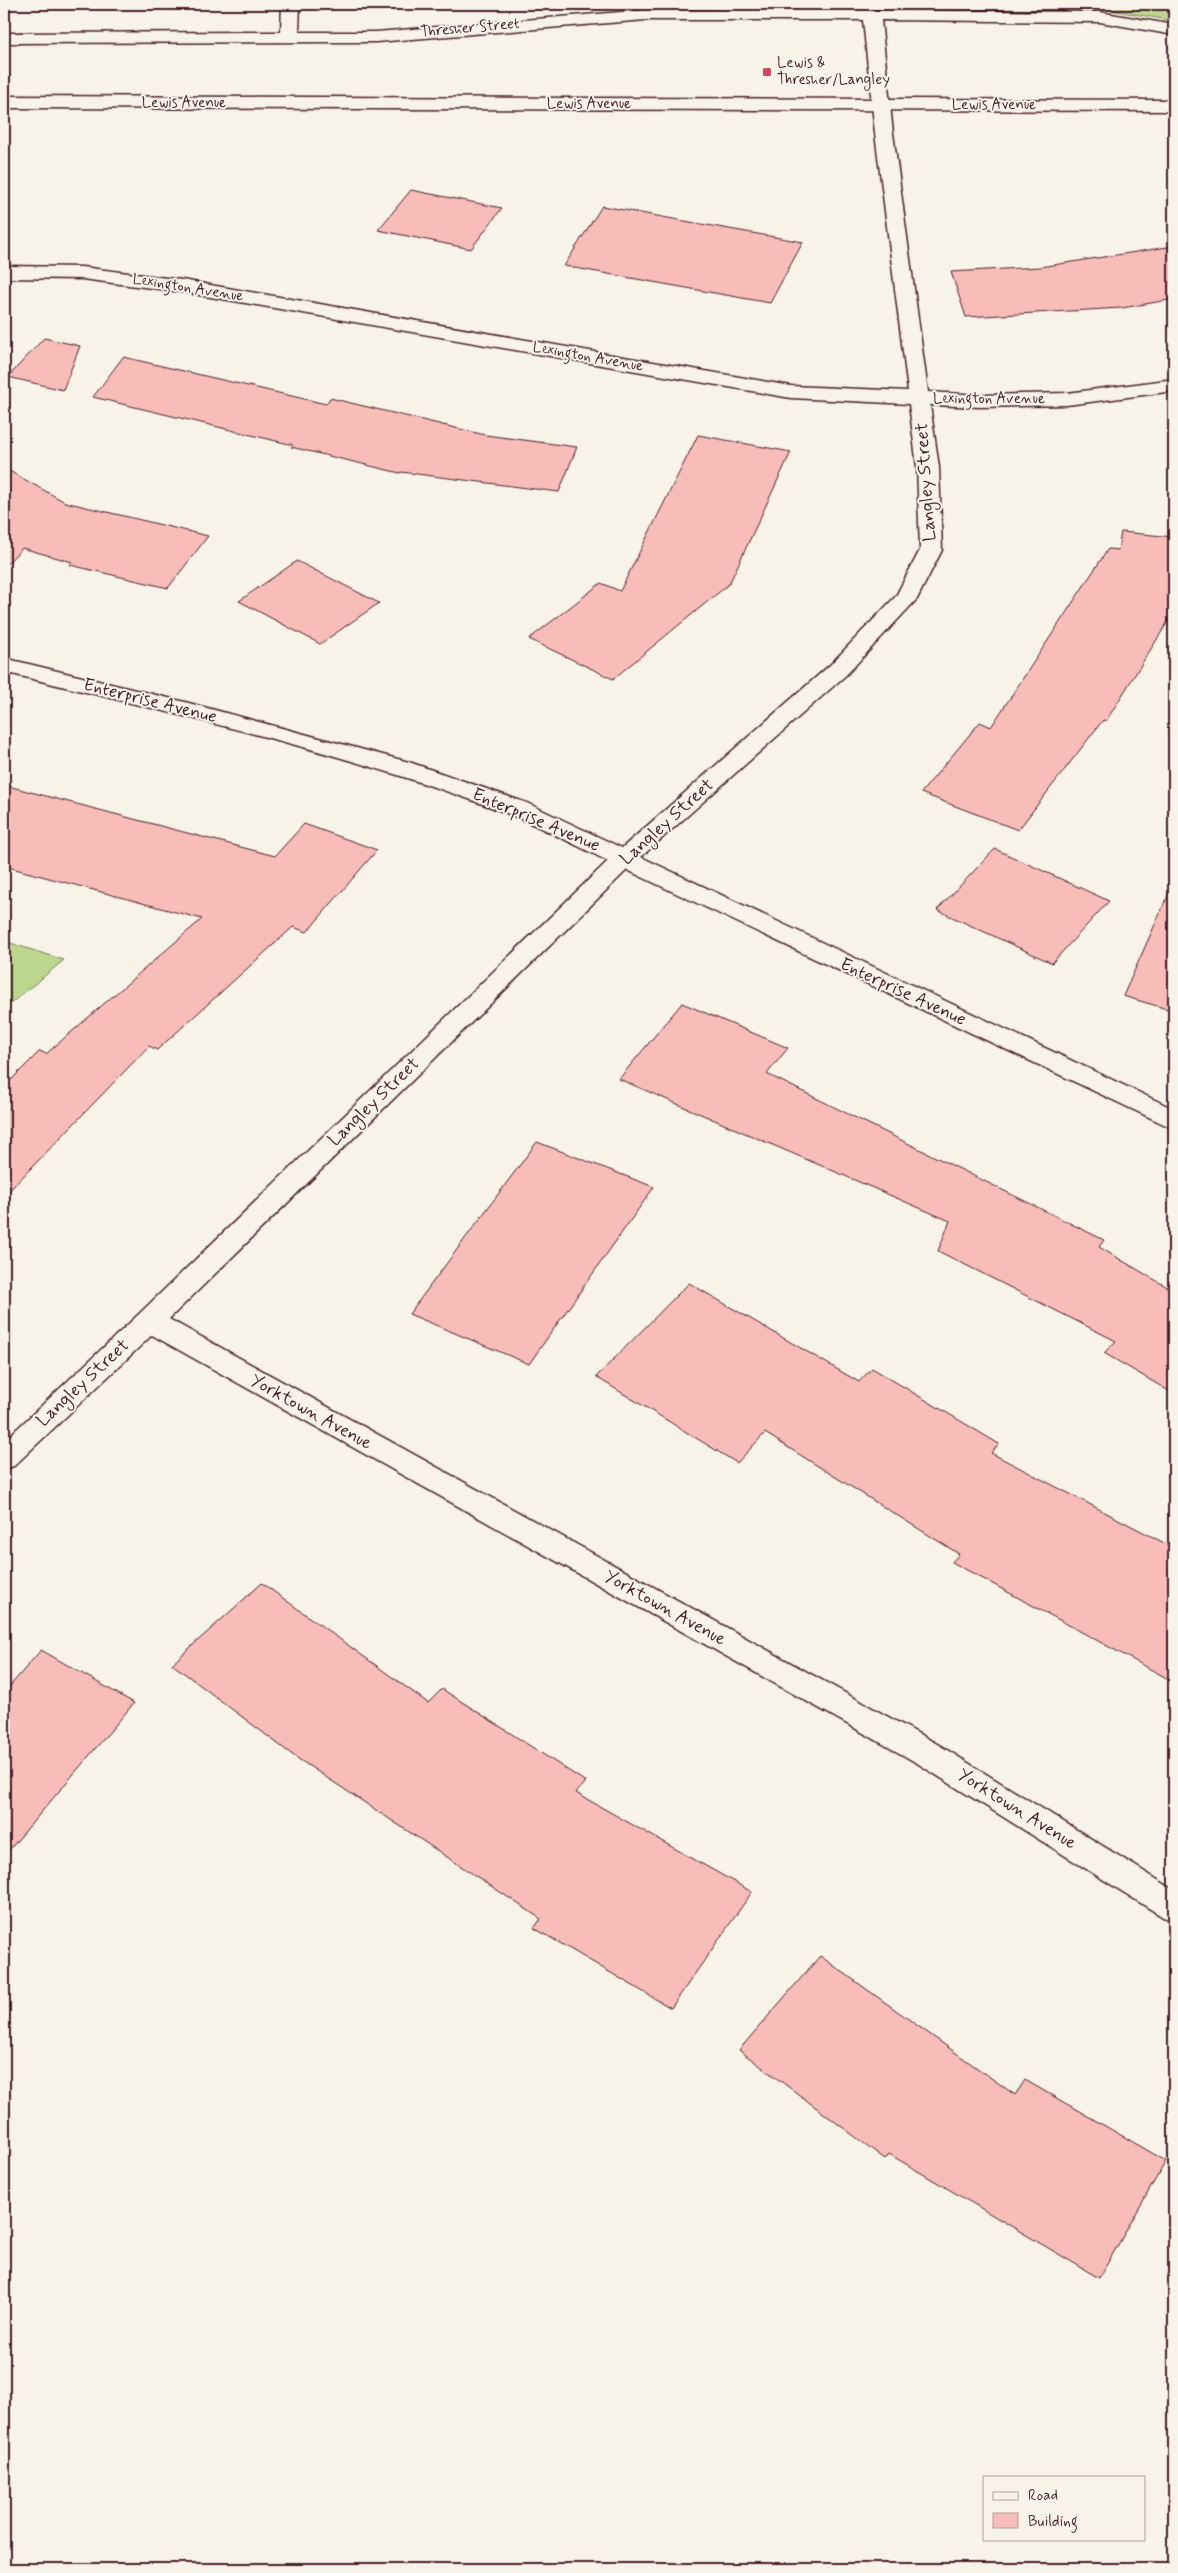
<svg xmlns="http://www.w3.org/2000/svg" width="1178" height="2573" font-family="Mynerve,sans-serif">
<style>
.green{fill:#bcd68d;stroke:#837a5c}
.building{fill:#f9bdb9;stroke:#4a1f2b}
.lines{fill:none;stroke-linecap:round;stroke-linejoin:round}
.minor-casing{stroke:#4a1f2b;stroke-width:3}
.major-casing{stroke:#4a1f2b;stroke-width:3}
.minor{fill:#f7f3e8;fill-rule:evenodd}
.major{fill:#f7f3e8;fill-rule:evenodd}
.poi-dot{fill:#d1495b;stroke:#f7f3e8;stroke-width:2}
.labels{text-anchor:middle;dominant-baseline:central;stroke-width:4;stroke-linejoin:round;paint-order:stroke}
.far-street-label{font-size:15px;fill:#4a1f2b;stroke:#f7f3e8}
.far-poi-label{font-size:15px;fill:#4a1f2b;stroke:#f7f3e8;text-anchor:start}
.street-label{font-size:18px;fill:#4a1f2b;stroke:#f7f3e8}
</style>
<rect width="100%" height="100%" fill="#f7f3e8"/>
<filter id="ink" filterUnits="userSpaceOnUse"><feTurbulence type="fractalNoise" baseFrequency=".02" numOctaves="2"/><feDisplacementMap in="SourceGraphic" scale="10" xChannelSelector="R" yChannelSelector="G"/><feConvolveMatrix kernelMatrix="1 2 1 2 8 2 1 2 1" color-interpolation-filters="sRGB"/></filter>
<g filter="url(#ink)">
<g class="green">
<path d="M952,4H1174V21L1088,6Z"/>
<path d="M4,941L64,960L4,1009Z"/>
</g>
<g class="building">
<path d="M411,190L456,199L502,208L471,249L378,230Z"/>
<path d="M602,206L701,224L803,242L770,303L564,266Z"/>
<path d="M1174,246V299L1122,308L966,317L951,272L1040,267Z"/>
<path d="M44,338L80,346L63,390L8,377Z"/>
<path d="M123,357L326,404L330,398L485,435L577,447L559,492L401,472L400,473L291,447L293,445L93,397Z"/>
<path d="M698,435L791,452L729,584L613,679L529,639L601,583L620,591Z"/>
<path d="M4,468L65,502L208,536L168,588L70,565L72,562L22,548L4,567Z"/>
<path d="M1121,532L1174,537V612L1106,721L1103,720L1018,830L921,793L980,722L991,727L1108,549L1118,550Z"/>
<path d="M297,561L379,603L320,644L239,601Z"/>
<path d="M4,785L275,856L304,824L377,850L307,932L293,927L157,1050L149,1046L4,1196V1087L40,1051L46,1054L202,919L4,866Z"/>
<path d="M995,849L1109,901L1052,963L937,910Z"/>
<path d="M1174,882V1011L1123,996Z"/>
<path d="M682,1003L788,1048L767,1074L1104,1240L1099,1247L1174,1291V1394L1104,1353L1116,1341L938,1251L950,1221L619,1079Z"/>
<path d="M537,1142L654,1187L529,1364L409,1314Z"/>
<path d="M689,1283L859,1382L872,1368L999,1444L991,1453L1174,1548V1682L952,1562L959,1554L765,1433L737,1463L596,1377Z"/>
<path d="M262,1583L428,1703L442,1689L586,1782L576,1793L752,1892L671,2008L534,1928L541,1919L294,1756L172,1664Z"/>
<path d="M41,1650L134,1703L4,1856V1693Z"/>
<path d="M820,1956L1015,2095L1025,2080L1166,2161L1099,2278L889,2154L885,2159L739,2050Z"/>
</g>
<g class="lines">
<defs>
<path id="minor" d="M282,4H300L299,32H376L646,10L745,9L1100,12L1174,25V35L1100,22L881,20L893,133L928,392L981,395L1067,393L1174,379V391L1067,405L981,407L930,405L939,467L942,550L917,599L846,675L641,857L1174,1109V1129L627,870L169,1319L939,1745L1174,1890V1921L1163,1917L917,1763L152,1335L14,1466L4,1469V1441L139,1314L608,861C575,845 542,827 509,814C346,751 173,714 4,672V658L185,702L409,762L527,803L622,848L830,665L896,596L920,550L917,467L909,404L791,398L182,292L82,279L4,278V266L82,267L182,280L791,386L908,391L875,133L863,20H646L376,42L4,43V33L281,32Z"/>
<path id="major" d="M4,96L1174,100V111L4,108Z"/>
</defs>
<use href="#minor" class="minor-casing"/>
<use href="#major" class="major-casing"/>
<use href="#minor" class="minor"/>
<use href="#major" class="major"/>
</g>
</g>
<rect class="poi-dot" x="762" y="67" width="10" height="10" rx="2.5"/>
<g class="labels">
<g class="far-street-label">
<text transform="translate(470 28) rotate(-5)">Thresher Street</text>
<text x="184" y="103">Lewis Avenue</text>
<text x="589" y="104">Lewis Avenue</text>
<text x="994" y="105">Lewis Avenue</text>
<text transform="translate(188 288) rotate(9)">Lexington Avenue</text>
<text transform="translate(588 357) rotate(10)">Lexington Avenue</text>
<text x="989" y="399">Lexington Avenue</text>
</g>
<g class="far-poi-label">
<text x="777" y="63">Lewis &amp;<tspan x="777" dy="17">Thresher/Langley</tspan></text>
</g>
<g class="street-label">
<text transform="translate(926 482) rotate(-94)">Langley Street</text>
<text transform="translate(150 701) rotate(14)">Enterprise Avenue</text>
<text transform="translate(536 820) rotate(23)">Enterprise Avenue</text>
<text transform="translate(667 822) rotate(-42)">Langley Street</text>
<text transform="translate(903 992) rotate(25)">Enterprise Avenue</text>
<text transform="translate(374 1102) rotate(-44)">Langley Street</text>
<text transform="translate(83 1383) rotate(-43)">Langley Street</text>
<text transform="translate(311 1412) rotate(29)">Yorktown Avenue</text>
<text transform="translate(665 1608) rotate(29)">Yorktown Avenue</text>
<text transform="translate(1017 1809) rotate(32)">Yorktown Avenue</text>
</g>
</g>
<rect width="1178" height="2573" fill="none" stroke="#f7f3e8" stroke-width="20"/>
<rect x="10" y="10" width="1158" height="2553" fill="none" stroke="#4a1f2b" stroke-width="2" filter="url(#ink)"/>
<rect x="983" y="2476" width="162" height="65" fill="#f7f3e8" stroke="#b29e9c"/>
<rect x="993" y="2492" width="25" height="8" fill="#f7f3e8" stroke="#b29e9c"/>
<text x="1028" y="2500" font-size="15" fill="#4a1f2b">Road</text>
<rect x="993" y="2513" width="25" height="15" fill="#f9bdb9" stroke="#b29e9c"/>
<text x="1028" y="2526" font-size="15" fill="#4a1f2b">Building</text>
</svg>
